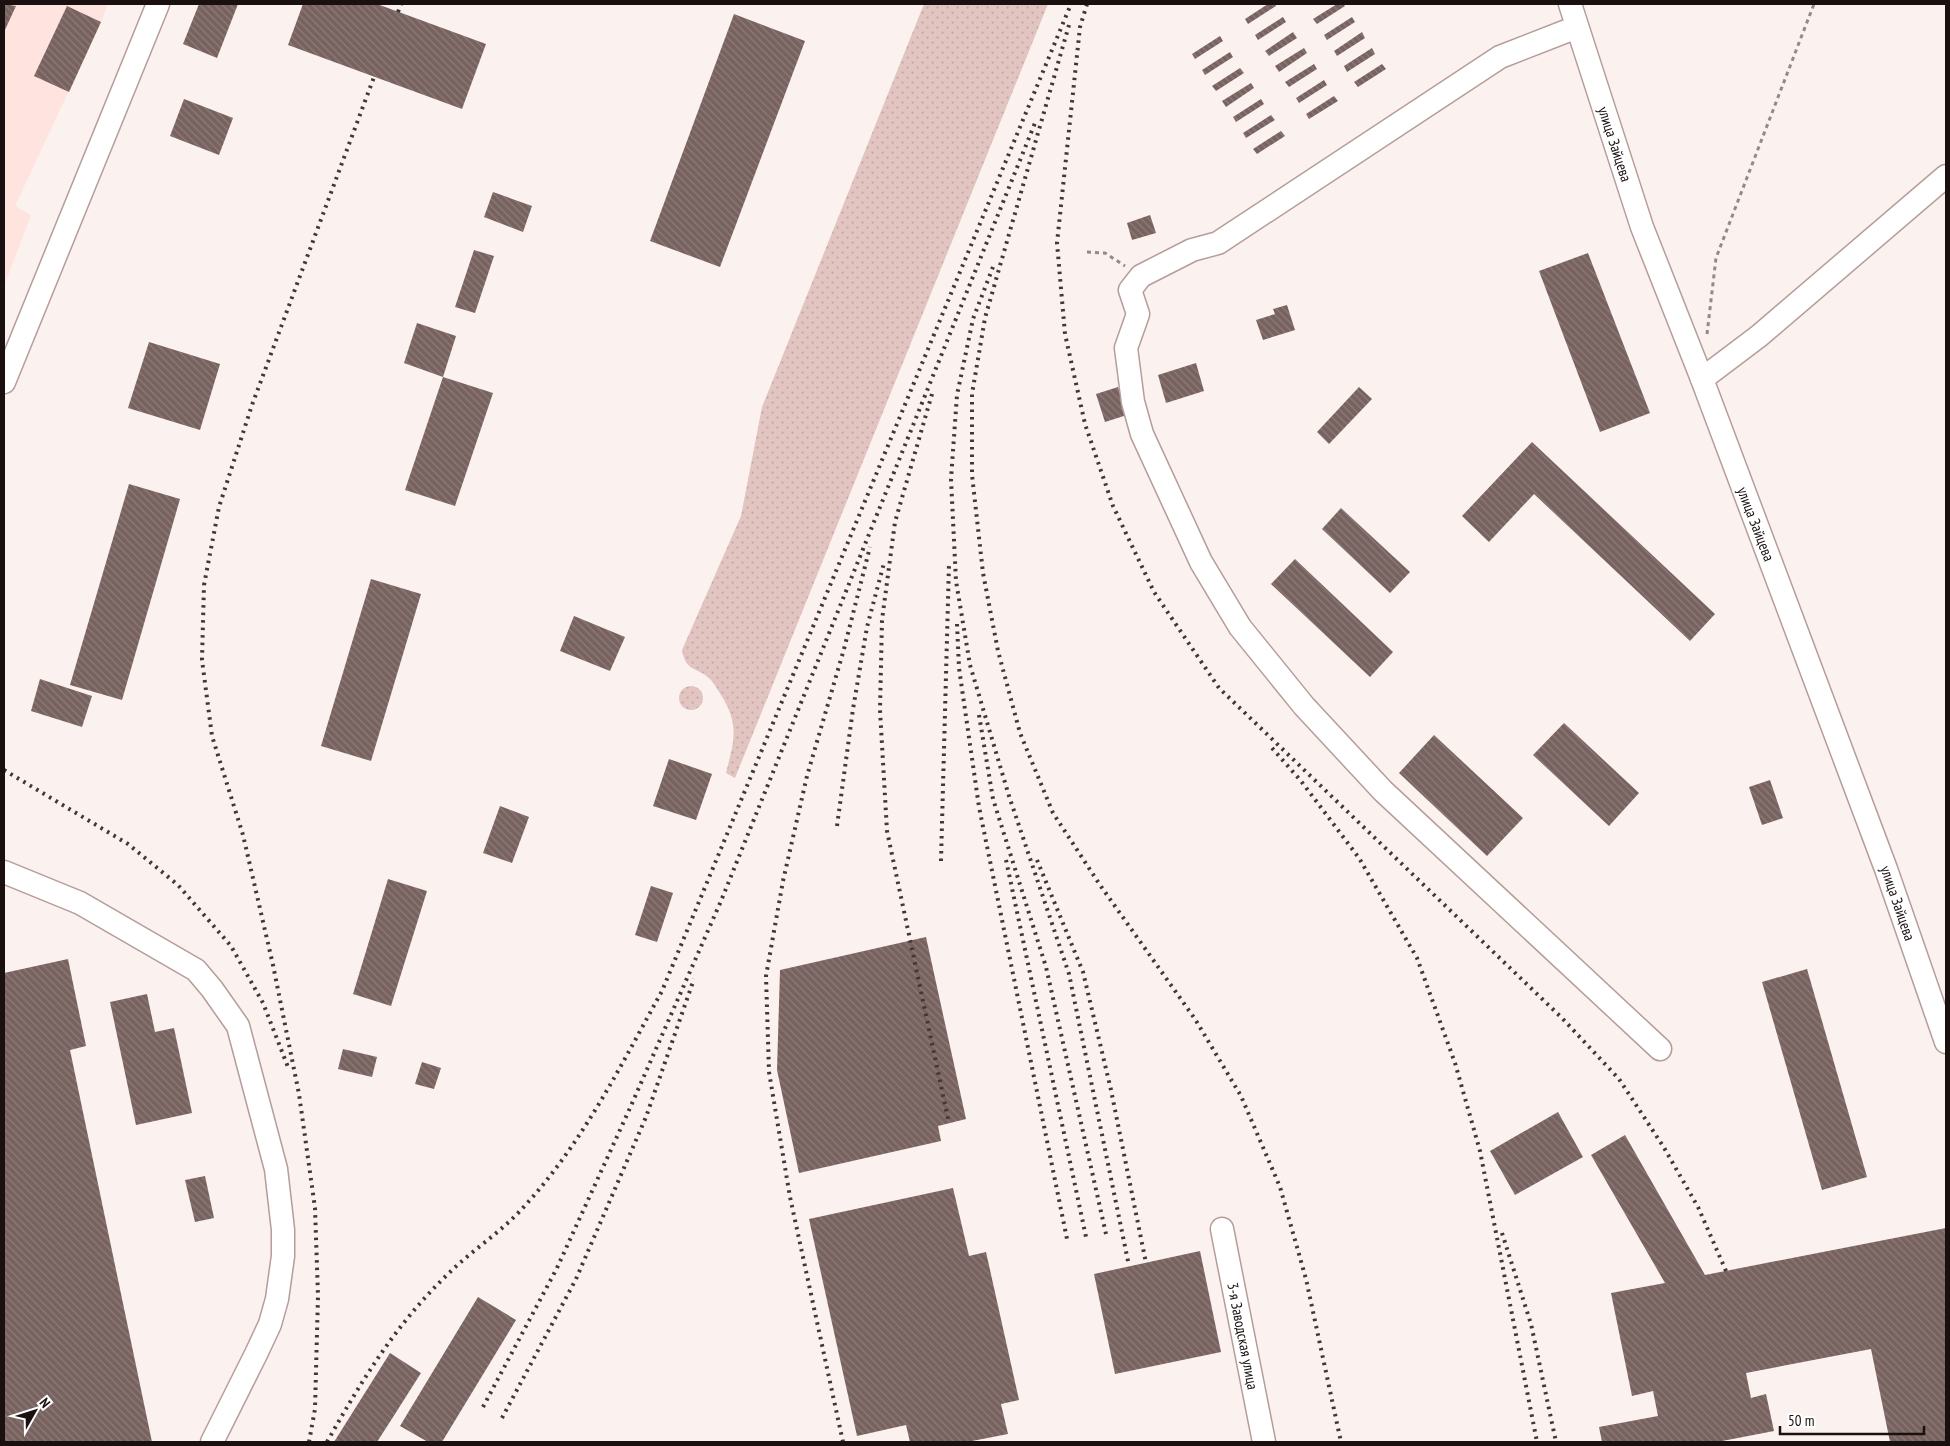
<svg xmlns="http://www.w3.org/2000/svg" width="1950" height="1446" font-family="'PT Sans Narrow',sans-serif">
<style>
.built{fill:#ffe3df}
.grass{fill:url(#grass-dots)}
.building{fill:url(#building-back-hatch)}
.lines{fill:none;stroke-linecap:round;stroke-linejoin:round}
.minor-casing{stroke:#b59d99;stroke-width:25}
.path{stroke:#938988;stroke-width:3;stroke-dasharray:4 4;stroke-linecap:butt}
.minor{stroke:#fff;stroke-width:22}
.rail{stroke:#403736;stroke-width:4;stroke-dasharray:2.5 5;stroke-linecap:butt}
.labels{text-anchor:middle;dominant-baseline:central;stroke-width:4;stroke-linejoin:round;paint-order:stroke}
.street-label{font-size:15px;fill:#19100f;stroke:#fff}
</style>
<defs>
<pattern id="grass-dots" width="8" height="8" patternUnits="userSpaceOnUse" patternTransform="scale(1.25)"><rect width="8" height="8" fill="#e2c5c1"/><path d="M2 2h.1M6 6h.1" fill="none" stroke="#c1a8a5" stroke-width="1.8" stroke-linecap="round"/></pattern>
<pattern id="building-back-hatch" width="6" height="6" patternUnits="userSpaceOnUse" patternTransform="scale(1.25)"><rect width="6" height="6" fill="#78625f"/><path d="M-1 5l2 2M0 0l6 6M5-1l2 2" fill="none" stroke="#8c7c79"/></pattern>
</defs>
<rect width="100%" height="100%" fill="#fbf1ef"/>
<path class="built" d="M4,4H108L101,22L15,206L31,215L4,286Z"/>
<g class="grass">
<path d="M924,4H1048L735,778L726,773C734,741 740,725 721,695C718,690 714,683 710,679C697,666 686,673 682,650L741,516L762,407Z"/>
<circle cx="691" cy="698" r="12"/>
</g>
<g class="building">
<path d="M4,4L16,6L4,32Z"/>
<path d="M199,4H238L217,58L183,44Z"/>
<path d="M303,4H377L486,44L462,109L288,45Z"/>
<path d="M1268,4H1275L1276,6L1248,24L1245,19Z"/>
<path d="M1337,4H1343L1345,6L1317,24L1313,19Z"/>
<path d="M67,6L101,22L69,92L34,76Z"/>
<path d="M734,14L805,41L720,267L650,241Z"/>
<path d="M1283,17L1286,22L1258,40L1255,35Z"/>
<path d="M1352,17L1355,22L1327,40L1324,35Z"/>
<path d="M1293,32L1297,38L1269,56L1265,51Z"/>
<path d="M1362,32L1365,38L1337,56L1334,51Z"/>
<path d="M1220,36L1223,41L1195,59L1192,54Z"/>
<path d="M1304,48L1307,53L1279,72L1275,66Z"/>
<path d="M1372,48L1375,54L1347,72L1344,66Z"/>
<path d="M1230,52L1233,57L1205,75L1202,70Z"/>
<path d="M1314,64L1317,69L1289,87L1285,82Z"/>
<path d="M1382,64L1386,69L1358,87L1354,82Z"/>
<path d="M1240,68L1244,73L1216,91L1212,86Z"/>
<path d="M1324,80L1327,85L1299,103L1296,98Z"/>
<path d="M1251,83L1254,88L1226,107L1222,101Z"/>
<path d="M1334,96L1338,101L1309,119L1306,114Z"/>
<path d="M184,99L233,118L219,155L170,136Z"/>
<path d="M1261,99L1264,104L1236,122L1233,117Z"/>
<path d="M1271,115L1275,120L1246,138L1243,133Z"/>
<path d="M1281,131L1285,136L1257,154L1253,149Z"/>
<path d="M493,192L532,206L523,232L484,217Z"/>
<path d="M1150,215L1156,233L1132,240L1127,223Z"/>
<path d="M474,250L494,256L475,313L455,307Z"/>
<path d="M1588,253L1650,413L1600,432L1539,271Z"/>
<path d="M1287,305L1295,330L1263,340L1256,320L1275,314L1273,309Z"/>
<path d="M417,323L456,336L443,377L404,363Z"/>
<path d="M149,342L220,364L200,430L128,408Z"/>
<path d="M1196,363L1204,391L1166,403L1158,375Z"/>
<path d="M443,377L493,393L455,506L405,490Z"/>
<path d="M1118,387L1127,415L1105,422L1096,394Z"/>
<path d="M1359,387L1372,399L1329,444L1317,432Z"/>
<path d="M1532,442L1715,614L1690,641L1534,494L1489,542L1462,516Z"/>
<path d="M129,484L180,499L122,700L70,685Z"/>
<path d="M1341,508L1410,572L1390,593L1322,529Z"/>
<path d="M1295,559L1393,652L1370,677L1271,584Z"/>
<path d="M371,579L421,594L371,761L321,746Z"/>
<path d="M574,616L625,637L610,671L560,651Z"/>
<path d="M40,679L92,696L82,727L31,711Z"/>
<path d="M1564,723L1639,793L1609,826L1533,755Z"/>
<path d="M1434,735L1523,818L1487,856L1399,773Z"/>
<path d="M669,759L712,774L696,820L653,806Z"/>
<path d="M1770,780L1783,818L1762,825L1749,787Z"/>
<path d="M500,806L529,817L512,863L483,853Z"/>
<path d="M388,879L427,891L391,1006L353,994Z"/>
<path d="M651,886L673,893L657,942L635,935Z"/>
<path d="M926,937L966,1119L938,1126L941,1141L799,1173L777,1070L780,970Z"/>
<path d="M68,959L86,1046L70,1050L152,1442H4V973Z"/>
<path d="M1807,969L1867,1177L1822,1190L1762,982Z"/>
<path d="M147,994L155,1032L174,1028L192,1113L136,1125L110,1002Z"/>
<path d="M343,1049L377,1057L372,1077L338,1069Z"/>
<path d="M422,1062L441,1068L434,1089L415,1084Z"/>
<path d="M1558,1112L1583,1157L1515,1195L1490,1151Z"/>
<path d="M1625,1135L1705,1275L1946,1228V1442H1890L1871,1349L1746,1373L1751,1398L1766,1394L1774,1431L1717,1442H1602L1599,1427L1658,1416L1653,1391L1632,1396L1611,1293L1665,1283L1591,1155Z"/>
<path d="M205,1176L214,1218L195,1222L185,1180Z"/>
<path d="M953,1188L969,1256L986,1252L1019,1400L1001,1404L1008,1434L967,1442H910L906,1425L857,1436L809,1219Z"/>
<path d="M1200,1251L1221,1352L1115,1374L1094,1274Z"/>
<path d="M478,1297L516,1320L442,1442H428L400,1426Z"/>
<path d="M390,1353L421,1373L395,1414L377,1442H334Z"/>
</g>
<g class="lines">
<defs>
<g id="minor">
<path d="M1570,4L1642,227L1702,379L1886,869L1946,1042"/>
<path d="M1577,27L1500,57L1218,243L1192,250L1141,276L1130,290L1138,314L1126,348L1133,402L1142,434L1201,562L1240,627L1304,706L1383,791L1660,1049"/>
<path d="M1702,379L1759,336L1946,176"/>
<path d="M4,382L158,4"/>
<path d="M4,872L80,903L196,970L212,989L238,1026L276,1169L283,1230V1256L277,1299L270,1324L256,1354L212,1442"/>
<path d="M1222,1229L1264,1442"/>
</g>
</defs>
<use href="#minor" class="minor-casing"/>
<g class="path">
<path d="M1087,252L1105,253L1125,266"/>
<path d="M1707,334L1716,258L1814,4"/>
</g>
<use href="#minor" class="minor"/>
<g class="rail">
<path d="M1087,4L1080,27L1057,243L1065,334L1085,424L1113,506L1154,592L1219,688L1562,1018L1619,1079L1663,1146L1698,1207L1726,1271"/>
<path d="M398,12L401,4"/>
<path d="M1069,25L985,318L972,394V475L983,573L998,651L1020,733L1053,813L1100,885L1195,1019L1241,1096L1280,1187L1306,1279L1341,1442"/>
<path d="M993,267L973,319L957,395L951,479L956,581L970,665L1009,796L1069,974L1129,1266"/>
<path d="M932,394L895,522L882,620L880,710L887,831L948,1119"/>
<path d="M957,624L959,668L979,807L1067,1239"/>
<path d="M979,715L993,799L1046,967L1106,1234"/>
<path d="M1272,748L1301,781L1359,858L1417,958L1455,1063L1480,1151L1537,1442"/>
<path d="M4,770L128,844L178,885L231,946L263,1003L288,1067"/>
<path d="M837,826L853,709L867,627L884,563"/>
<path d="M1006,860L1086,1237"/>
<path d="M1037,860L1083,972L1111,1090L1146,1263"/>
<path d="M941,861L949,564"/>
<path d="M1502,1233L1531,1324L1556,1442"/>
<path d="M483,1407L557,1268L630,1108L721,901L1035,123"/>
<path d="M502,1418L576,1279L646,1117L694,979"/>
<path d="M309,1442L315,1409L318,1296L315,1208L299,1094L273,965L243,835L212,736L202,660L204,585L219,507L252,405L374,77"/>
<path d="M327,1442C362,1380 396,1324 448,1274C470,1252 497,1235 519,1212C580,1148 620,1067 662,991L1071,4"/>
<path d="M843,1442L790,1197L769,1072L766,976L783,881L807,776L844,649L870,547"/>
</g>
</g>
<g class="labels">
<g class="street-label">
<text transform="translate(1615 144) rotate(72)">улица Зайцева</text>
<text transform="translate(1756 524) rotate(69)">улица Зайцева</text>
<text transform="translate(1898 903) rotate(71)">улица Зайцева</text>
<text transform="translate(1243 1336) rotate(79)">3-я Заводская улица</text>
</g>
</g>
<rect width="1950" height="1446" fill="none" stroke="#19100f" stroke-width="10"/>
<g transform="translate(35 1411) rotate(51)" stroke="#ffffff" stroke-width="4" paint-order="stroke">
<path d="M0-4L9 19L0 12L-9 19Z" fill="#19100f"/>
<text y="-8" font-size="14" font-weight="bold" text-anchor="middle" fill="#19100f">N</text>
</g>
<path d="M1780 1426v8h144v-8" fill="none" stroke="#19100f" stroke-width="2.5"/>
<text x="1788" y="1426" font-size="15" fill="#19100f" stroke="#ffffff" stroke-width="4" paint-order="stroke">50 m</text>
</svg>
